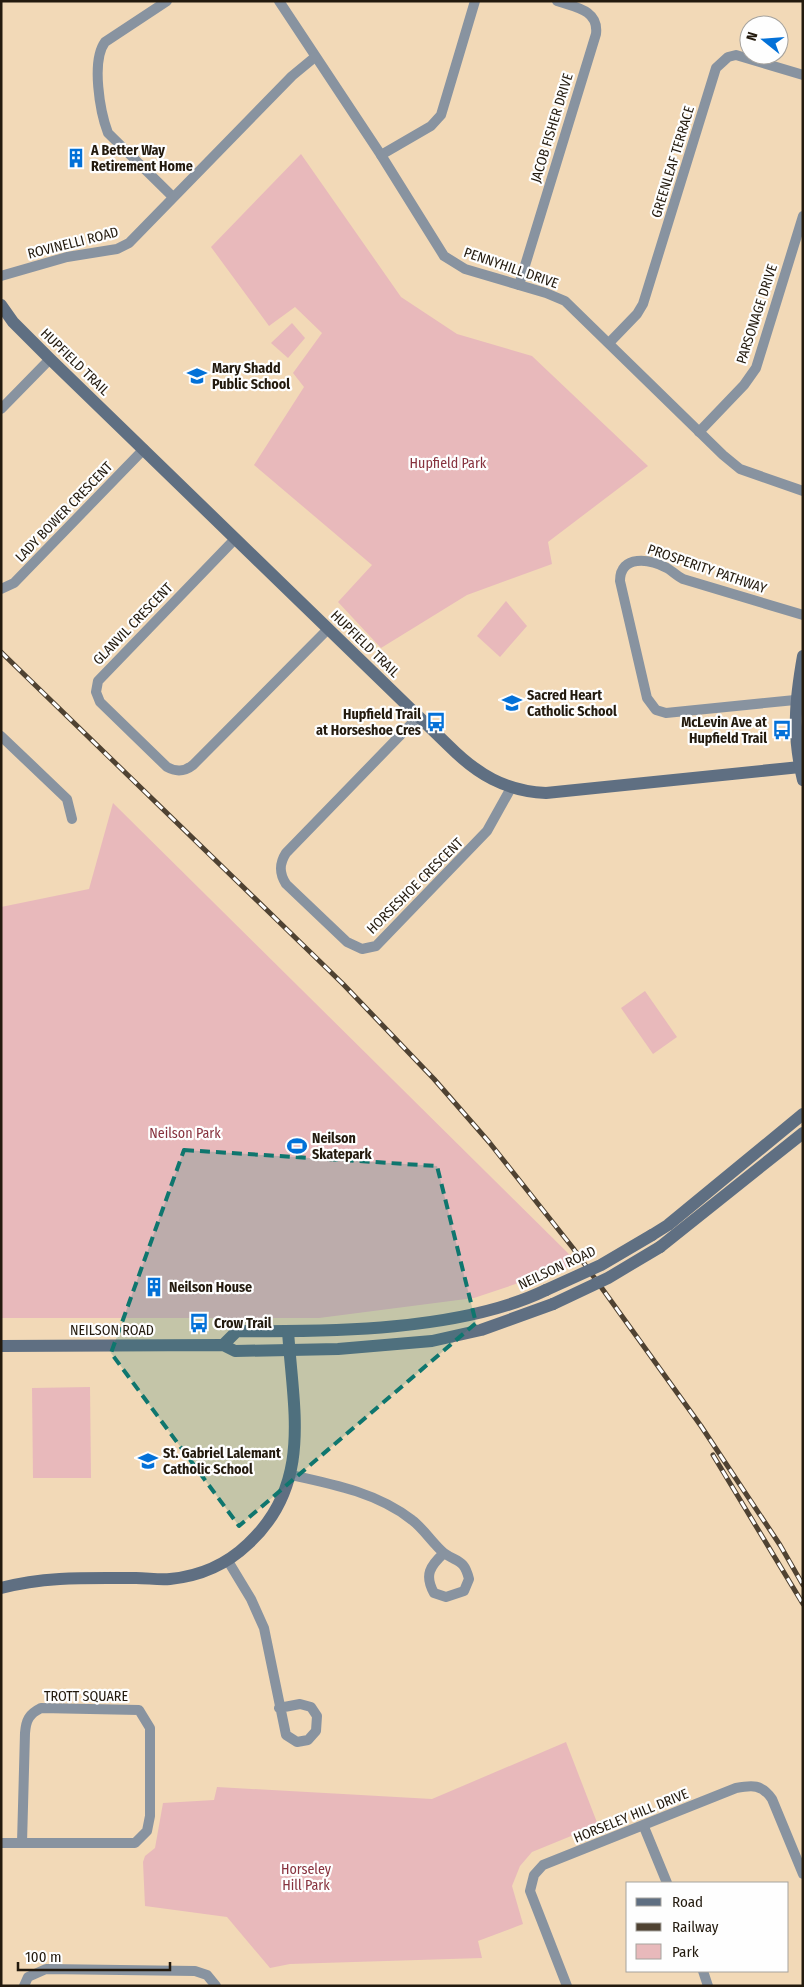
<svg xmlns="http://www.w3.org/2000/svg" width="804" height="1987" font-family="'Fira Sans Condensed',sans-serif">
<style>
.green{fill:#e8b9bb}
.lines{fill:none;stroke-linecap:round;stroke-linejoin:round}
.street{stroke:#8893a0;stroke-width:10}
.secondary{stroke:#5f6f82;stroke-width:12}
.rail-casing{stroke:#4f4232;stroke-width:5}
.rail{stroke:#fefefe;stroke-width:3;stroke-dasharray:9;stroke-linecap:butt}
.secondary-bridge{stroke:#5f6f82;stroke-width:12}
.marked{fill:#0f766e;fill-opacity:0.2;stroke:#0f766e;stroke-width:4;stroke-dasharray:10 6;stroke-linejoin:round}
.labels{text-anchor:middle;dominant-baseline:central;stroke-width:4.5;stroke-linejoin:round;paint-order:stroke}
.street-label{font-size:14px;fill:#231a0e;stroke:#fefefe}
.poi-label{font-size:14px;font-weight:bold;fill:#231a0e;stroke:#fefefe;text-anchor:start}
.park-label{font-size:14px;fill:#87323e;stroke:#fefefe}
</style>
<rect width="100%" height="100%" fill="#f2d9b7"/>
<g class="green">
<path d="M301,154L401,297L457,334L532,356L648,466L548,542L552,564L467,595L381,648L338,602L372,565L254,465L304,387L293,373L322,333L295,307L269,326L211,247Z"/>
<path d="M292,323L305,338L288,358L271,343Z"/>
<path d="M506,601L527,626L500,657L477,636Z"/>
<path d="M113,803L578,1263L474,1298L319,1318H1V907L89,889Z"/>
<path d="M645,991L677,1037L653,1054L621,1008Z"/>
<path d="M90,1387L91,1478H33L32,1388Z"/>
<path d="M566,1742L598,1825L532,1852L520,1866L512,1886L523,1924L478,1941L482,1958L290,1964L270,1968L227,1917L145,1906L143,1862L145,1856L155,1848L163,1803L214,1800L217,1787L432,1799Z"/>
</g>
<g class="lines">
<g class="street">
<path d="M167,1L105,42C91,61 100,112 108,133L173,197"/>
<path d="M279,1L381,155L444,256L465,269L546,293L565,301L723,455L740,469L803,491"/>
<path d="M381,155L431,126L441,115L475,1"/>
<path d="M1,276L67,257L117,249L129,243L292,76L315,57"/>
<path d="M519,285L596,34C599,10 575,7 557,1"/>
<path d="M609,343L637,314L643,304L716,68L728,57L736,55L803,75"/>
<path d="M1,409L50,359"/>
<path d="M699,432L744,385L756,368L803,216"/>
<path d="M235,539L98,681L96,692L100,702L167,767C176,772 184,772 193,765L328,629"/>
<path d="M1,589L14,583L144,449"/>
<path d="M795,700L666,713L656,710L647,698L620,581C620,554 650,559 667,568C672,571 677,576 683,579L803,615"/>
<path d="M418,717L286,853C279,864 279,873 286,884L347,942L362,949L376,946L487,831L511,788"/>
<path d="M1,736L67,799L72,819"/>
<path d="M291,1475C333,1484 378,1493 412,1520C424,1529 433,1544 444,1553C458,1563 464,1559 469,1579L464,1591L446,1597L434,1593C424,1575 430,1566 444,1553"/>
<path d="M228,1561L251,1599L264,1628L286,1735L297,1742L308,1740L316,1731L317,1716L311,1707L300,1704L279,1708"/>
<path d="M644,1827L667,1883"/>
<path d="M1,1843H135L147,1831L150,1816V1728L139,1710L41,1708C29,1714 26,1720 25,1733L22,1843"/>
<path d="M703,1971L708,1986"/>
<path d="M24,1986L28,1977L46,1969L195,1971L207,1975L216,1986"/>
<path d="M567,1986L530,1891L534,1875L543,1865L736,1788C752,1785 762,1784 772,1799L803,1874"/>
</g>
<g class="secondary">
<path d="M1,305L13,322L50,359L449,746C477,774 505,791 546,793L800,767"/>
<path d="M803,656C795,701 792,735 803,780"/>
<path d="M652,1235L668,1225L803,1114"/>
<path d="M660,1247L803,1133"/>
<path d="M223,1345L237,1331C330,1332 461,1331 546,1290"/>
<path d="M1,1346L223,1345L235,1351L338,1349L432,1341L481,1330L553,1304"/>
<path d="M1,1588C46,1576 90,1578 136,1578C147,1578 159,1580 170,1579C201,1576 226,1565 248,1544C313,1484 293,1410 288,1331"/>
</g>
<defs>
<g id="rail">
<path d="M1,652L343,984L434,1079L489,1142L573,1248L701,1426L780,1545L803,1585"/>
<path d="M713,1455L803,1604"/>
</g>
</defs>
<use href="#rail" class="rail-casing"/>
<use href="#rail" class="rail"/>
<g class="secondary-bridge">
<path d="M546,1290L601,1265L652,1235"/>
<path d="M553,1304L608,1278L660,1247"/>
</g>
</g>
<path class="marked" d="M184,1150L437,1166L476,1323L239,1526L111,1353Z"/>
<defs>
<symbol id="building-bare" viewBox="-9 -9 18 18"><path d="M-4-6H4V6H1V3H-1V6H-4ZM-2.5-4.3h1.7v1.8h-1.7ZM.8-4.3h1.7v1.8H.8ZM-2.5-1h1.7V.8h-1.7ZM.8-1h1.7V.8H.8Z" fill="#0371d8" stroke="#fefefe" stroke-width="2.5" paint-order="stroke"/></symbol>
<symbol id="school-bare" viewBox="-9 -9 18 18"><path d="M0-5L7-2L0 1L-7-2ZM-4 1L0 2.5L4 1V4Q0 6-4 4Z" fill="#0371d8" stroke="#fefefe" stroke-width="2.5" paint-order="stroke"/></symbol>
<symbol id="bus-bare" viewBox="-9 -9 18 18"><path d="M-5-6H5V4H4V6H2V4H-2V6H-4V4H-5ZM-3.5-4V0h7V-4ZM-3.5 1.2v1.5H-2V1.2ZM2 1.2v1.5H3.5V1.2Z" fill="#0371d8" stroke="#fefefe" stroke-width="2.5" paint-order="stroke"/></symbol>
<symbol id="stadium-bare" viewBox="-9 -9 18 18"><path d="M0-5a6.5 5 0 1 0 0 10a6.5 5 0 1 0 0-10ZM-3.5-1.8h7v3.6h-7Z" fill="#0371d8" stroke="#fefefe" stroke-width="2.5" paint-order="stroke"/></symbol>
</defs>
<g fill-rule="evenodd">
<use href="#building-bare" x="62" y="144" width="28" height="28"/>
<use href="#school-bare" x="183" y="362" width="28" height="28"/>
<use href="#school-bare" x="498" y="689" width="28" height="28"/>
<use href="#bus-bare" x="422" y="708" width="28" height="28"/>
<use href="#bus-bare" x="768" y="716" width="28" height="28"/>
<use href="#stadium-bare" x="283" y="1132" width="28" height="28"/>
<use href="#building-bare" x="140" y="1273" width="28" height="28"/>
<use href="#bus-bare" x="185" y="1309" width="28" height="28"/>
<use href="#school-bare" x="134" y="1447" width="28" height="28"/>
</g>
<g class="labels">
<g class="street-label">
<text transform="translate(552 128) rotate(-73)">JACOB FISHER DRIVE</text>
<text transform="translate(673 162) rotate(-73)">GREENLEAF TERRACE</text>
<text transform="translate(73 243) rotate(-14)">ROVINELLI ROAD</text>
<text transform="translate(511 268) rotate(19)">PENNYHILL DRIVE</text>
<text transform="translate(757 314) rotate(-72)">PARSONAGE DRIVE</text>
<text transform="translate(75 362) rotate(44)">HUPFIELD TRAIL</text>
<text transform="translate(64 512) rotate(-46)">LADY BOWER CRESCENT</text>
<text transform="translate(707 569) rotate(19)">PROSPERITY PATHWAY</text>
<text transform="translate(133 624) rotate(-46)">GLANVIL CRESCENT</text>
<text transform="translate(365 644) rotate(44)">HUPFIELD TRAIL</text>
<text transform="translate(415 886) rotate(-45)">HORSESHOE CRESCENT</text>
<text transform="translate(557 1268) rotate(-25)">NEILSON ROAD</text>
<text x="112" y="1330">NEILSON ROAD</text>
<text x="86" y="1696">TROTT SQUARE</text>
<text transform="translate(631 1816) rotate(-22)">HORSELEY HILL DRIVE</text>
</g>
<g class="poi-label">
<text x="91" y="150">A Better Way<tspan x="91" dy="16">Retirement Home</tspan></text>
<text x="212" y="368">Mary Shadd<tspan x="212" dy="16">Public School</tspan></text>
<text x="527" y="695">Sacred Heart<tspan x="527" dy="16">Catholic School</tspan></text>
<text x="421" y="714" text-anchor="end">Hupfield Trail<tspan x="421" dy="16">at Horseshoe Cres</tspan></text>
<text x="767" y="722" text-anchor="end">McLevin Ave at<tspan x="767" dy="16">Hupfield Trail</tspan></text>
<text x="312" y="1138">Neilson<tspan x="312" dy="16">Skatepark</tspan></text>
<text x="169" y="1287">Neilson House</text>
<text x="214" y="1323">Crow Trail</text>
<text x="163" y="1453">St. Gabriel Lalemant<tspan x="163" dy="16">Catholic School</tspan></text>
</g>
<g class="park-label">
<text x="448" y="463">Hupfield Park</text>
<text x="185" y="1133">Neilson Park</text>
<text x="306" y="1869">Horseley<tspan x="306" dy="16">Hill Park</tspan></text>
</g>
</g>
<rect width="804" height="1987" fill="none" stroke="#231a0e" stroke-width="5"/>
<rect x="626" y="1882" width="162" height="90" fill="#fefefe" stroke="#a6a39e"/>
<rect x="636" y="1898" width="25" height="8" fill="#5f6f82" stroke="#a6a39e"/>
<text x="672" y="1907" font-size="15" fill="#231a0e">Road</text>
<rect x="636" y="1923" width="25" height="8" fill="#4f4232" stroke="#a6a39e"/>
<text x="672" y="1932" font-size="15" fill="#231a0e">Railway</text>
<rect x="636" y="1944" width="25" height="15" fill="#e8b9bb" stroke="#a6a39e"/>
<text x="672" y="1957" font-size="15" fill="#231a0e">Park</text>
<g transform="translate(764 40) rotate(287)"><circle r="24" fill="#fefefe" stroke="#a6a39e"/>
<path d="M0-4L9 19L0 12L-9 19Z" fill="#0371d8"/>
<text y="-8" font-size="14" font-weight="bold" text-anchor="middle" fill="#231a0e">N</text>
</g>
<path d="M18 1962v8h152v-8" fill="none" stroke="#231a0e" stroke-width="2.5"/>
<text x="25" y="1962" font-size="15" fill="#231a0e" stroke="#fefefe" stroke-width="4" paint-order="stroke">100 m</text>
</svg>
